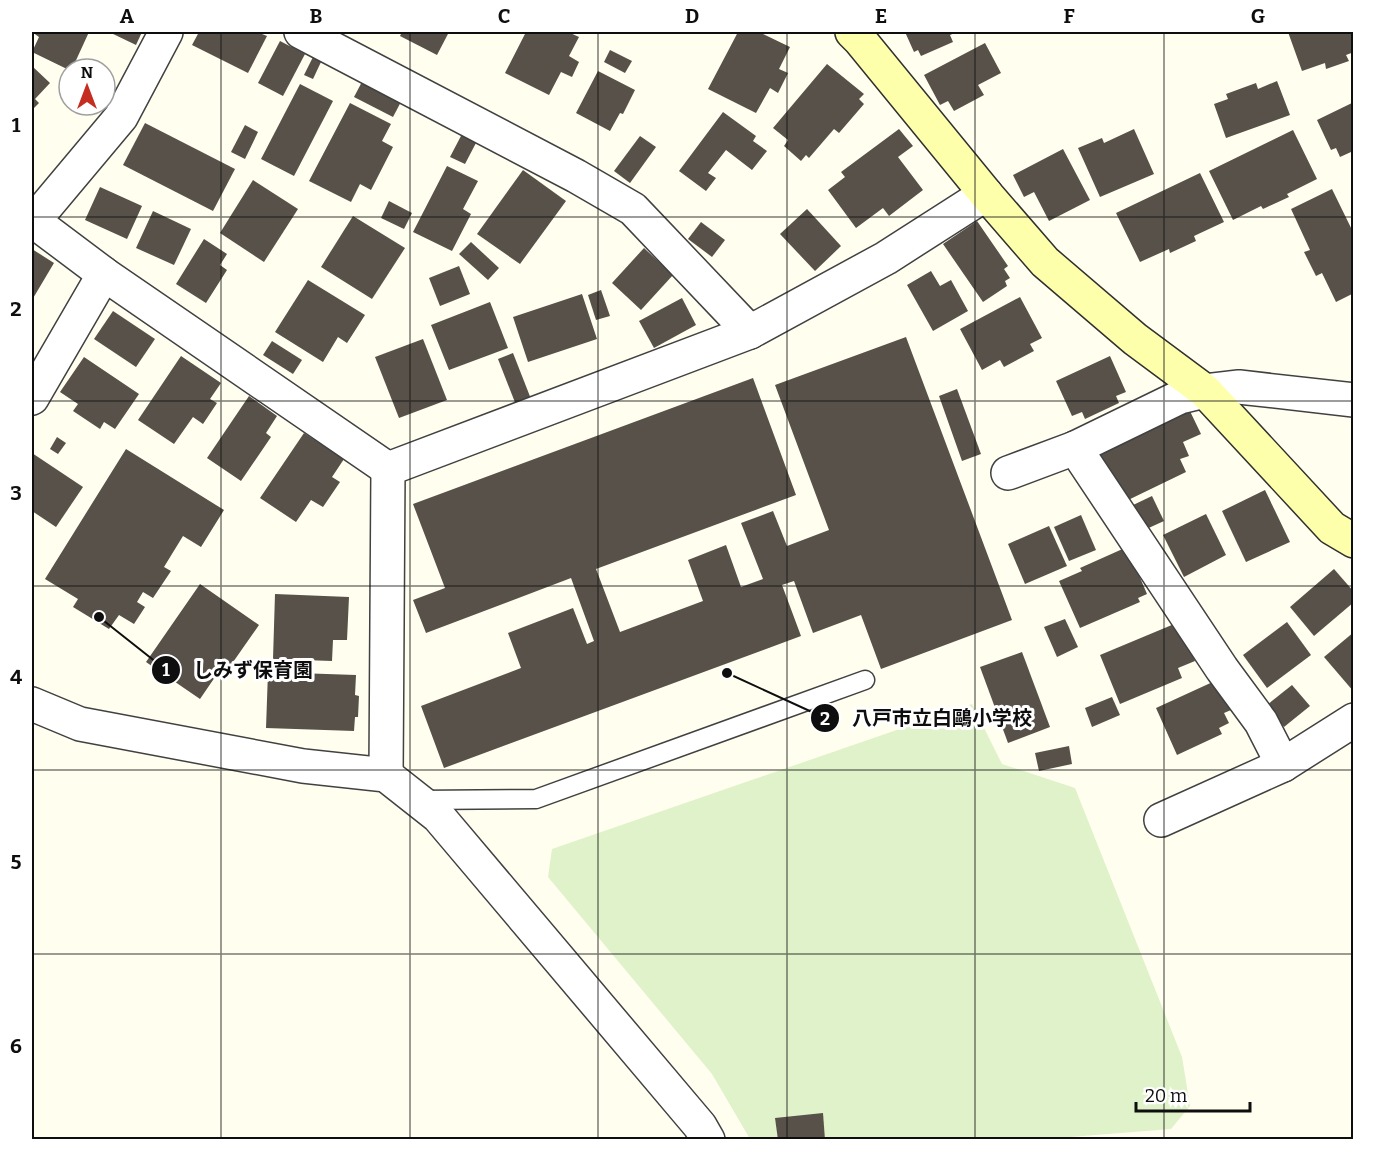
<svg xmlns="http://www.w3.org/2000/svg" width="1385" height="1171" font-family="Bitter,'Noto Sans JP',serif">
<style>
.pitch{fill:#dff2c9}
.building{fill:#57514a}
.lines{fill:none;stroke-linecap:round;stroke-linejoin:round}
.lane-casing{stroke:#414141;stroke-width:21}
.street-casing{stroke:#414141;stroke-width:36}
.secondary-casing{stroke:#303030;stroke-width:36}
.lane{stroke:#fff;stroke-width:18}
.street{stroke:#fff;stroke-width:33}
.secondary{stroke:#feffaa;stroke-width:33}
.grid{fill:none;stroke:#0e0e0e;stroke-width:1.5;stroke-opacity:0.55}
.leader{fill:none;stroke:#0e0e0e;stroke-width:2}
.callout-dot{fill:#0e0e0e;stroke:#fff;stroke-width:2}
.mark-label{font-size:18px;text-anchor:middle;font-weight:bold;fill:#fff}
.callout-label{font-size:20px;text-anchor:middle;font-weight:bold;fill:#0e0e0e;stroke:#fff;stroke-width:6;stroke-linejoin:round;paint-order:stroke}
.neatline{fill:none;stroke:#0e0e0e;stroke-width:2}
.grid-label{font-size:20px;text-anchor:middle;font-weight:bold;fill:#0e0e0e}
</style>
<rect width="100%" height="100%" fill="#fffeef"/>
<path class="pitch" d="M972,704L1002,764L1075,788L1182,1057L1190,1106L1171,1129L1045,1139H750L712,1074L548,877L552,849Z"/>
<g class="building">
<path d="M32,32H89L72,69L69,70L32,52L39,37Z"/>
<path d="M109,32H142L136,45Z"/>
<path d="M199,32H257L267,36L248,73L192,45Z"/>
<path d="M402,32H449L437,55L400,36Z"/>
<path d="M526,32L539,33L540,32H568L579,37L569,56L579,62L572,77L561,72L549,95L505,73Z"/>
<path d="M738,32H759L790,47L779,69L788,73L778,93L770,88L756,113L708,89Z"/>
<path d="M905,32H957L950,35L953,42L921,56L918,50L914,52Z"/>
<path d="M1288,32H1354V52L1346,55L1349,61L1326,69L1325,63L1302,71Z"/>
<path d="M280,41L305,54L283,96L258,83Z"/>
<path d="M985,43L1001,73L978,85L984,95L954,111L948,101L940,105L924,75Z"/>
<path d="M610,50L632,61L625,73L604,62Z"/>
<path d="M313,57L321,62L313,79L304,75Z"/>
<path d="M827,64L864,94L859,99L864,104L839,133L834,129L809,158L806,155L801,161L784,146L788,140L773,128Z"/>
<path d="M32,66L50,83L35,99L39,103L32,110Z"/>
<path d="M598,71L635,90L623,114L620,113L610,131L576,113Z"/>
<path d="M364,78L403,98L393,117L354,97Z"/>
<path d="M1277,81L1290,115L1226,138L1214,104L1228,99L1226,94L1256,83L1258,89Z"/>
<path d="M300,84L333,101L294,176L261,159Z"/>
<path d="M1354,102V156L1351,152L1340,157L1336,148L1331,150L1317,120Z"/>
<path d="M350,103L391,124L382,141L393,147L371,190L360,184L351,202L309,181Z"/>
<path d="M723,112L756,136L753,141L767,151L752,170L726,150L708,173L716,178L706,191L679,171Z"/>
<path d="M145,123L235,169L213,211L123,165Z"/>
<path d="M245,125L258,132L245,159L231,152Z"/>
<path d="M899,129L913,146L898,157L923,190L889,216L883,208L856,228L828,190L845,177L841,172Z"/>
<path d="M1134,129L1154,174L1100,197L1078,148L1102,138L1104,143Z"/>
<path d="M1293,130L1317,179L1287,194L1289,197L1263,209L1261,206L1233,220L1209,171Z"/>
<path d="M462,134L477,141L465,164L450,157Z"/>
<path d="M640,136L656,147L630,183L614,171Z"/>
<path d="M1063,149L1090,200L1049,221L1034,192L1024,197L1013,175Z"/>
<path d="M447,166L478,181L463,209L471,214L452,251L413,232Z"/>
<path d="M523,170L566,201L520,264L477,234Z"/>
<path d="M1200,173L1224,222L1194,236L1196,241L1170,253L1169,249L1140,262L1116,213Z"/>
<path d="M253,180L298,209L264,262L220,233Z"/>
<path d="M100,187L142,206L127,239L85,220Z"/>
<path d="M1332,189L1354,234V293L1336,302L1322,273L1316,276L1304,252L1310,250L1291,209Z"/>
<path d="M389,201L412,213L404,229L381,218Z"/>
<path d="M807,209L841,246L815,271L780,234Z"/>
<path d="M153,211L191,229L174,265L136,248Z"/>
<path d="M353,216L405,248L372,299L321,267Z"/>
<path d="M977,221L1008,266L1004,269L1010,278L1005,281L1007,286L983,302L943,244Z"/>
<path d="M701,222L725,240L712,257L688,239Z"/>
<path d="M204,239L227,254L220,265L227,270L206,303L176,284Z"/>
<path d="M471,242L499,268L488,280L459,254Z"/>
<path d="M644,248L673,275L641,310L612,283Z"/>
<path d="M32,249L54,263L32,300Z"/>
<path d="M459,266L470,294L440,306L429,278Z"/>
<path d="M931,271L940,286L951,280L968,311L933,331L907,285Z"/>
<path d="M308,280L365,315L347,343L338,337L323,362L275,332Z"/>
<path d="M601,290L610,316L596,320L588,295Z"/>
<path d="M582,294L597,339L528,362L513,317Z"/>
<path d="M1020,297L1042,338L1030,344L1034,351L1004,367L1000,360L982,370L960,329Z"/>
<path d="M682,298L696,325L654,348L639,321Z"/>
<path d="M490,302L508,348L449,370L431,325Z"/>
<path d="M113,311L155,339L136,367L94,339Z"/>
<path d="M906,337L1012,620L881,669L861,615L813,633L794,581L782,585L801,636L444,768L421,706L521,668L508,633L573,608L587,644L594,641L571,578L426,633L413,600L445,588L413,504L753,378L796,495L596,569L620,632L703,601L688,560L726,545L741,587L763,579L741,523L773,511L787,546L829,530L775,385Z"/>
<path d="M423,339L447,400L399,418L375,357Z"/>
<path d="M272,341L302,360L293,374L263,355Z"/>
<path d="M513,353L531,399L516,405L498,359Z"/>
<path d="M181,356L221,383L210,399L217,403L203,424L193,417L174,444L138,420Z"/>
<path d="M1110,356L1126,392L1116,396L1119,403L1085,419L1082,412L1072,416L1056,381Z"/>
<path d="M84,357L139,394L115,429L104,422L100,429L73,411L78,404L60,392Z"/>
<path d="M957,389L981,454L962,461L939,396Z"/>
<path d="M249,396L277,416L266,433L271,437L241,481L207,458Z"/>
<path d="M1188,407L1201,434L1183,442L1189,456L1180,459L1186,472L1124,502L1093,451Z"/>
<path d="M304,433L344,459L332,477L340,482L323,507L311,500L296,522L260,498Z"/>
<path d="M57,437L66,443L58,454L50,449Z"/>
<path d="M126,449L224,510L201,547L183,536L164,567L171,571L153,598L143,592L137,602L145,607L134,624L119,615L109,629L73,607L78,599L45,579Z"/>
<path d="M32,453L83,487L56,527L32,511Z"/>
<path d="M1265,490L1290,542L1246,562L1222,511Z"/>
<path d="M1152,496L1164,521L1142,531L1131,506Z"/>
<path d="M1206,514L1226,555L1184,577L1163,535Z"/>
<path d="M1081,515L1096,550L1069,561L1054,527Z"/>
<path d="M1049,526L1067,566L1025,584L1008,544Z"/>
<path d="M1127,547L1147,594L1138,598L1140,602L1080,628L1059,581L1082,571L1080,568Z"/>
<path d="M1334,569L1354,592V602L1314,636L1290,607Z"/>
<path d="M200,584L259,625L231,665L226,661L200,699L146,662Z"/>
<path d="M275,594L349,597L347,640H333L332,661L273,659Z"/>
<path d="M1065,619L1078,647L1057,657L1044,627Z"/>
<path d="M1179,622L1195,661L1178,668L1182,678L1120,704L1100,655Z"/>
<path d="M1287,622L1311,655L1267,688L1243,655Z"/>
<path d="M1354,632V692L1324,657Z"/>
<path d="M1022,652L1050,727L1008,743L980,667Z"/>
<path d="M268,672L356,675L355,695L359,696L358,717H355L354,731L266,728Z"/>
<path d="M1217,680L1231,710L1224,713L1229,723L1219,728L1222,734L1177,755L1156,708Z"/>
<path d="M1292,685L1310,706L1284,727L1267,705Z"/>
<path d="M1112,697L1120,715L1092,727L1085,708Z"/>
<path d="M1069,746L1072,764L1039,771L1035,753Z"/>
<path d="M823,1113L825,1140H778L775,1118Z"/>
</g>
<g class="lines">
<defs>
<path id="lane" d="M419,800L536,799L865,680"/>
<g id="street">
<path d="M301,32L576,176L633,209L750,332"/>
<path d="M32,220L104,274L388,469"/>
<path d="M33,222L121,117L166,32"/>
<path d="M32,398L104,274"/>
<path d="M1075,448L1222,669L1261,722L1283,765"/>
<path d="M1008,473L1075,448L1180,397L1205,391L1239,387L1354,400"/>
<path d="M32,704L80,724L303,766L386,775L438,816L700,1126L708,1140"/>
<path d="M386,775L388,469L750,332L886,258L986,194"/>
<path d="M1161,820L1283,765L1354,720"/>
</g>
<path id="secondary" d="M852,32L860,40L986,194L1045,262L1135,339L1205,391L1332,528L1354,541"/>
</defs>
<use href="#lane" class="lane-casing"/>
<use href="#street" class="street-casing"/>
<use href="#secondary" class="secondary-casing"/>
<use href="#lane" class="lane"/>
<use href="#street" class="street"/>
<use href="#secondary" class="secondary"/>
</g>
<path class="grid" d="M221,32V1140M410,32V1140M598,32V1140M787,32V1140M975,32V1140M1164,32V1140M32,217H1354M32,401H1354M32,586H1354M32,770H1354M32,954H1354"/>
<path class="leader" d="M99 617L166 670M727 673L825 718"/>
<g class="callout-dot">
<circle cx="99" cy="617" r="6"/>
<circle cx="727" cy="673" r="6"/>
<circle cx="166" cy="670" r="15"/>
<circle cx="825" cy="718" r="15"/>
</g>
<g class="mark-label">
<text x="166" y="676">1</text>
<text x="825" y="725">2</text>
</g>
<g class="callout-label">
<text x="253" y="677">しみず保育園</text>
<text x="942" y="725">八戸市立白鷗小学校</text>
</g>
<rect width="1385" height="1171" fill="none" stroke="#ffffff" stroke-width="66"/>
<g transform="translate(87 87)"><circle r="28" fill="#ffffff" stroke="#9f9f9f" stroke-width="1.5"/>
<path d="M0-4.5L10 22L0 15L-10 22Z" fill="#c42d20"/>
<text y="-9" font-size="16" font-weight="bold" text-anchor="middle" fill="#0e0e0e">N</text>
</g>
<path d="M1136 1102v9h114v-9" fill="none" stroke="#0e0e0e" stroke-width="3"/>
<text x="1145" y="1102" font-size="18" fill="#0e0e0e" stroke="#ffffff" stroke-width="4.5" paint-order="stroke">20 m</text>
<rect x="33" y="33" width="1319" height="1105" class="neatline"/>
<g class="grid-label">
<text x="127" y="23">A</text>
<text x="316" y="23">B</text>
<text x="504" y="23">C</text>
<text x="692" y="23">D</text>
<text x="881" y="23">E</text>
<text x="1069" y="23">F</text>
<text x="1258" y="23">G</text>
<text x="16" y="132">1</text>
<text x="16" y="316">2</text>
<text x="16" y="500">3</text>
<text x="16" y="684">4</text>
<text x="16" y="869">5</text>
<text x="16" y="1053">6</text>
</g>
</svg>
